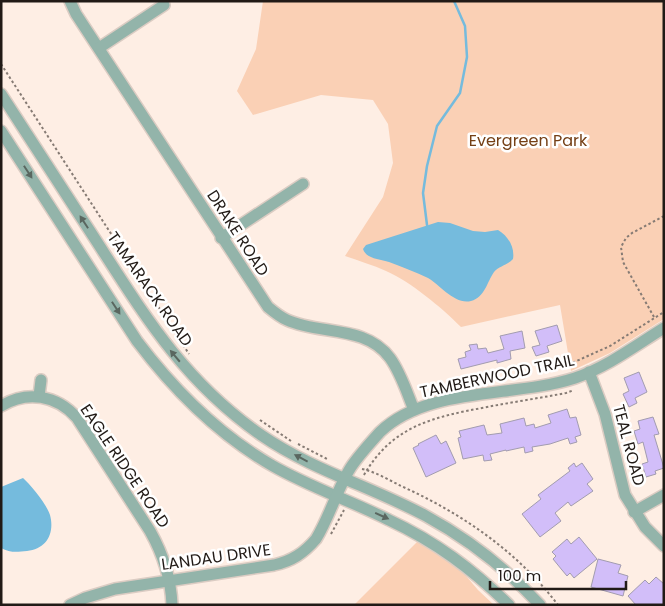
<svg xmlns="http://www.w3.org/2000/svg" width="665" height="606" font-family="Poppins,sans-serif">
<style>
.green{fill:#fad0b5}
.water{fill:#75bbdd}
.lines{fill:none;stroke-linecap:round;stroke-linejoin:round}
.stream{stroke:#75bbdd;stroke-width:2.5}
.building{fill:#d2bef9;stroke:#a29caf}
.minor-casing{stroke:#dbccc3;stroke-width:14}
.path{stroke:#867b74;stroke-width:2;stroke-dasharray:2.5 2.5;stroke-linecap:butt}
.minor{stroke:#93b4aa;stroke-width:11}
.oneway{fill:#5a6760}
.labels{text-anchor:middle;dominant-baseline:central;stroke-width:5;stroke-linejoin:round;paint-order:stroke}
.park-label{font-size:16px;fill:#754016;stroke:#fff}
.street-label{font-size:16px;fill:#211a16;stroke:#fff}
</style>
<rect width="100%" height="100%" fill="#feeee4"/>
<g class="green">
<path d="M263,1H664V319L610,353L571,371L560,305L461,327C441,307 411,282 386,271C373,265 359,261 345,256L383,197L393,163L388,124L373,100L321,95L253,115L237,91L256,49Z"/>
<path d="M418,541L461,570L478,590L494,605H354Z"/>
</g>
<g class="water">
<path d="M438,222L450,223L473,231L485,232L498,230C508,236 515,247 513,259C508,265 499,266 494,272C487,282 485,297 471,301C455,305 440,285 428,278C416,272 402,267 389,262C380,259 366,259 363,249L366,245Z"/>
<path d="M23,478C31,485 47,505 50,515C55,534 46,549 27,551C17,552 10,553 1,548V487Z"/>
</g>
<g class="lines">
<path class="stream" d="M427,225L423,193L427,166L437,126L460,93L467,57L465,26L454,1"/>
</g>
<g class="building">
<path d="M557,325L562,341L547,346L549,352L536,356L532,347L540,345L535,331Z"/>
<path d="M522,331L525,348L510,351L511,359L497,363V360L461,369L458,359L466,357L465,352L471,350L469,345L477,344L478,349L486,348L488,353L504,349L500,336Z"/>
<path d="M639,372L647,392L635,398L637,403L629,407L623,394L629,391L624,378Z"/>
<path d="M567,409L570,418L576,417L581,435L575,437L577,442L570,444L568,438L550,444L532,447L533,451L525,453L524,447L506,451V450L490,454L492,460L484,461L483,455L463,459L458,438L461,437L459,431L484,425L487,435L502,433L500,424L524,418L526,426L534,424L535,428L551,423L548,415Z"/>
<path d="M653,417L659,434L654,435L664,468L655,471L656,474L646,477L642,464L648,462L643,442L638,444L634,431L640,429L638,421Z"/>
<path d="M436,435L441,444L446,441L456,463L426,477L413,448L419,445L418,444Z"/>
<path d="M574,463L576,467L582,463L593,479L587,484L593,491L571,506L568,502L555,513L561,521L540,537L522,514L541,499L538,495L570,471L568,468Z"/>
<path d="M579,537L597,559L574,578L570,573L567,576L562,570L553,559L556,556L552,552L567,539L571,544Z"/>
<path d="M598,559L621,565L618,573L628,576L623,596L591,587Z"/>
<path d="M656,577L664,584V605H636L628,596L645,580L649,584Z"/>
</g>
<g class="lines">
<defs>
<g id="minor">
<path d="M70,1L76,14L268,307C274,312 280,317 287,320C320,335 366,325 390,358C401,373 407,393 414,410"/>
<path d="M99,48L164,5"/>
<path d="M1,94C33,143 65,192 97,242C146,318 185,382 261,435C312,470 372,487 426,516C468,539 507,569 540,605"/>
<path d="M1,131L137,341C174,390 219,435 273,466C310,487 351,501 389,520C436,542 472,569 509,605"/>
<path d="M221,238L303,184"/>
<path d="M589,372L605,414L625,495L645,527L664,546"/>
<path d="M39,396L41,380"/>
<path d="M1,406C27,390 57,395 77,418L150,531C163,554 171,578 172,605"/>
<path d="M634,512L664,495"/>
<path d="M70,605L85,598L115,589L274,565C292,561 304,553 316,539C330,516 337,489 351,467C359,455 370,443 380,432C428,386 514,398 575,378C607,367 635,346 664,328"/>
</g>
</defs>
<use href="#minor" class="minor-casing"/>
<g class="path">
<path d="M1,64L189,354"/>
<path d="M654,317L623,262L621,247L626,238L632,233L664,216"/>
<path d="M573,367L572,363L610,346L664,312"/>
<path d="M260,420L291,441"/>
<path d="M298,444L329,460"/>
<path d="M362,469C376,472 389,480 401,486C461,513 517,551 558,605"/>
<path d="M364,475C393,425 434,417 487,407C513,402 540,398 566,393L574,390"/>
<path d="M331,534L344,510"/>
</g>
<use href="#minor" class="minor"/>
</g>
<defs><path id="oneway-solid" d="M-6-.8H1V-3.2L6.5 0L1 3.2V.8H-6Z" transform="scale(1.25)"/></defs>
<g class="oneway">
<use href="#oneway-solid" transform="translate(28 172) rotate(57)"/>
<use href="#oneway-solid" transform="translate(84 222) rotate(-123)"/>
<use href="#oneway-solid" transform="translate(116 308) rotate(57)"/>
<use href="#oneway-solid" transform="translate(175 356) rotate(-130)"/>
<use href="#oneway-solid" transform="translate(301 458) rotate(-152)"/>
<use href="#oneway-solid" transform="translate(382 516) rotate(24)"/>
</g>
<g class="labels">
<g class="park-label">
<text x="528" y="140">Evergreen Park</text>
</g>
<g class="street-label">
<text transform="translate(238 233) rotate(57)">DRAKE ROAD</text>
<text transform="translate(150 289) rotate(55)">TAMARACK ROAD</text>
<text transform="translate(497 376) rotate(-12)">TAMBERWOOD TRAIL</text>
<text transform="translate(629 445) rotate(75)">TEAL ROAD</text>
<text transform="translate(125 466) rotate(56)">EAGLE RIDGE ROAD</text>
<text transform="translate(216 557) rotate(-8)">LANDAU DRIVE</text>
</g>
</g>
<rect width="665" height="606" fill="none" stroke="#211a16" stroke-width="5"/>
<path d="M490 581v8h136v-8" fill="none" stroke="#211a16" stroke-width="2.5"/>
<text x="498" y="581" font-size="15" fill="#211a16" stroke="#ffffff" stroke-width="4" paint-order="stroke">100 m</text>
</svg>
